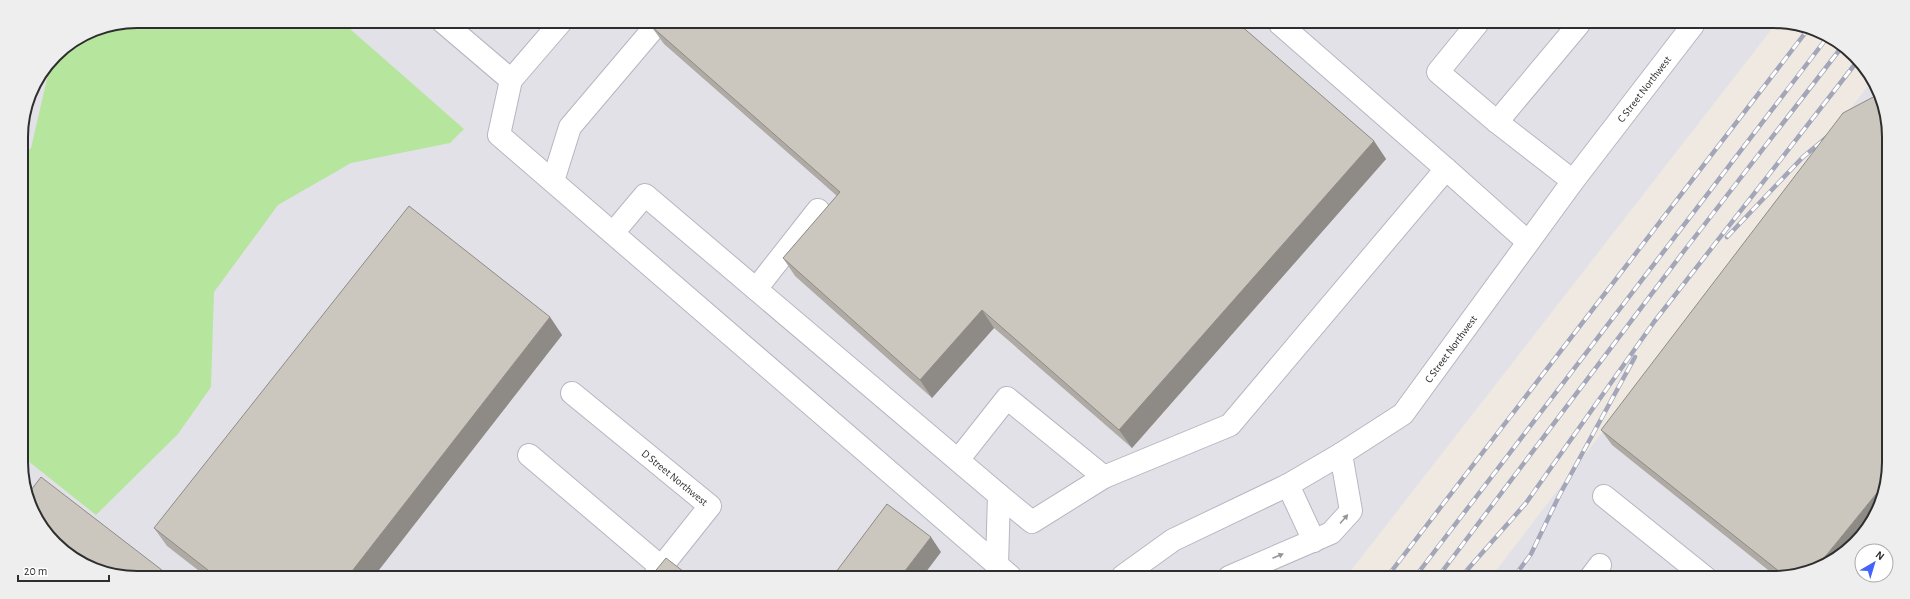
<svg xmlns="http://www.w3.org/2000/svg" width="1910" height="599" font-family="'Alegreya Sans',sans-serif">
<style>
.industrial{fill:#e3e1e8}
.green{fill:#b6e59e}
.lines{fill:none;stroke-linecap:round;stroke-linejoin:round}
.minor-casing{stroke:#b4b7c1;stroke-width:24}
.minor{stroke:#fff;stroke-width:22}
.rail-casing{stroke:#a3a6b8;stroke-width:4.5}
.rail{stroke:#fff;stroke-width:3;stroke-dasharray:9;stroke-linecap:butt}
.wall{fill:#afaba4}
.shaded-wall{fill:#8e8b86}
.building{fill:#cbc7bf;stroke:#8e8b86}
.oneway{fill:#969696}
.labels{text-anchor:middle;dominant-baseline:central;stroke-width:3.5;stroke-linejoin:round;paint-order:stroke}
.street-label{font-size:11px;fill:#2e2e2e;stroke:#fff}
.rim{fill:none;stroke:#2e2e2e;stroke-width:2}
</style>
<rect width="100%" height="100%" fill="#efe9e1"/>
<g class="industrial">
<path d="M137,21L1775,25L1346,577L106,574L50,539L23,485L21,129L33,86L55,55L93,30Z"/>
<path d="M1871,82L1887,114L1885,493L1781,578L1491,577Z"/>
</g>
<path class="green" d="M137,21H341L464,129L450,143L351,163L278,205L214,292L211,387L178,434L96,515L23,457L21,156L31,148L49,70L48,64L55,55L93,30Z"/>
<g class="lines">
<defs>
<g id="minor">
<path d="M443,22L511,80L561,22"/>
<path d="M1280,24L1446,169"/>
<path d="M1477,24L1438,72L1497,122L1573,181"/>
<path d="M511,80L499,135L1010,576"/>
<path d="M1497,122L1579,24"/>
<path d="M553,181L570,127L659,22"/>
<path d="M613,233L645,195L999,495L997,565"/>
<path d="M756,289L818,210"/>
<path id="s1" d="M572,393L710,506L655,575"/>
<path d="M529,455L661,567"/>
<path d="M958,460L1007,398L1104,477L1032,522L999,495"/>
<path d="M1104,477L1230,425L1446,169L1528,242"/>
<path d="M1288,485L1314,541"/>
<path d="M1604,496L1706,578"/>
<path id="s2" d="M1123,576L1173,540L1288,485L1341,454L1403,414L1573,181L1693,25"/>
<path d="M1229,577L1331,533L1351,511L1341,454"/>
<path d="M1591,577L1600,565"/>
</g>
</defs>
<use href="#minor" class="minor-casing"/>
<use href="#minor" class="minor"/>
<defs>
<g id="rail">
<path d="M1727,237L1803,157L1832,133"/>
<path d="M1387,577L1809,28"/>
<path d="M1415,577L1826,39"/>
<path d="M1438,577L1684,251L1841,48"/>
<path d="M1461,577L1526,503L1654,322L1859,59"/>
<path d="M1514,577L1531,554L1559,496L1635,357"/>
</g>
</defs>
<use href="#rail" class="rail-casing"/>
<use href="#rail" class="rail"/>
</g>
<g class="wall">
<path d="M651,26L1374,141L1386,159L1132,448L994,328L932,398L795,276L783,258L837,196L664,44Z"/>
<path d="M550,317L562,335L375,575L203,574L167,546L154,528Z"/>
<path d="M1601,430L1844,554L1781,578H1778L1612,445Z"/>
</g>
<g class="shaded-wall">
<path d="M1391,24H1397L1394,28Z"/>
<path d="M1374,141L1386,159L1132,448L1119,430Z"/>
<path d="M982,310L994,328L932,398L920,380Z"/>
<path d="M550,317L562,335L375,575H349Z"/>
<path d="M1885,483V493L1869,527L1844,554L1820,563Z"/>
<path d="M931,537L941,552L923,576H901Z"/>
</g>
<g class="building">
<path d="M654,22L1239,24L1374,141L1119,430L982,310L920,380L783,258L840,192L651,26Z"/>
<path d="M1877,95L1887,114L1885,483L1820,563L1785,576L1601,430L1843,113Z"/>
<path d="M409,206L550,317L349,575L213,574L154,528Z"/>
<path d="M41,477L167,574H106L50,539L28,494Z"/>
<path d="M887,504L931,537L901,576H833Z"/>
<path d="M666,558L688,575H652Z"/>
</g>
<defs><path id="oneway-solid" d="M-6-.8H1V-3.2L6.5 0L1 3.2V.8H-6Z"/></defs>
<g class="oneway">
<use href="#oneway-solid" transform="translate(1344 519) rotate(-49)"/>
<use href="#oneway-solid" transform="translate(1278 556) rotate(-23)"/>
</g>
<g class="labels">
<g class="street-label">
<text stroke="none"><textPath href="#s2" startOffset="729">C Street Northwest</textPath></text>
<text stroke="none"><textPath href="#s2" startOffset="405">C Street Northwest</textPath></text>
<text stroke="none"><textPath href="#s1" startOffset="133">D Street Northwest</textPath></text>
</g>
</g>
<path d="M0 0H1910V599H0ZM137 28H1773A109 109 0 0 1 1882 137V462A109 109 0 0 1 1773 571H137A109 109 0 0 1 28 462V137A109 109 0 0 1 137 28Z" fill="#eee" fill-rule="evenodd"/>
<path class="rim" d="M137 28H1773A109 109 0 0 1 1882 137V462A109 109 0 0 1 1773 571H137A109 109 0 0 1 28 462V137A109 109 0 0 1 137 28Z"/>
<g transform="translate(1874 563) rotate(38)"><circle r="19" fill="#ffffff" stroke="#ababab"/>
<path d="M0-3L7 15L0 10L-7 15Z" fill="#4264fb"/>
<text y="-6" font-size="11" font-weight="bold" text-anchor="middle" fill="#2e2e2e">N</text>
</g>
<path d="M18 575v6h91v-6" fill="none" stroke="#2e2e2e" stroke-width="2"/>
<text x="24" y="575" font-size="12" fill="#2e2e2e" stroke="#ffffff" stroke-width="3" paint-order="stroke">20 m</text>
</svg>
